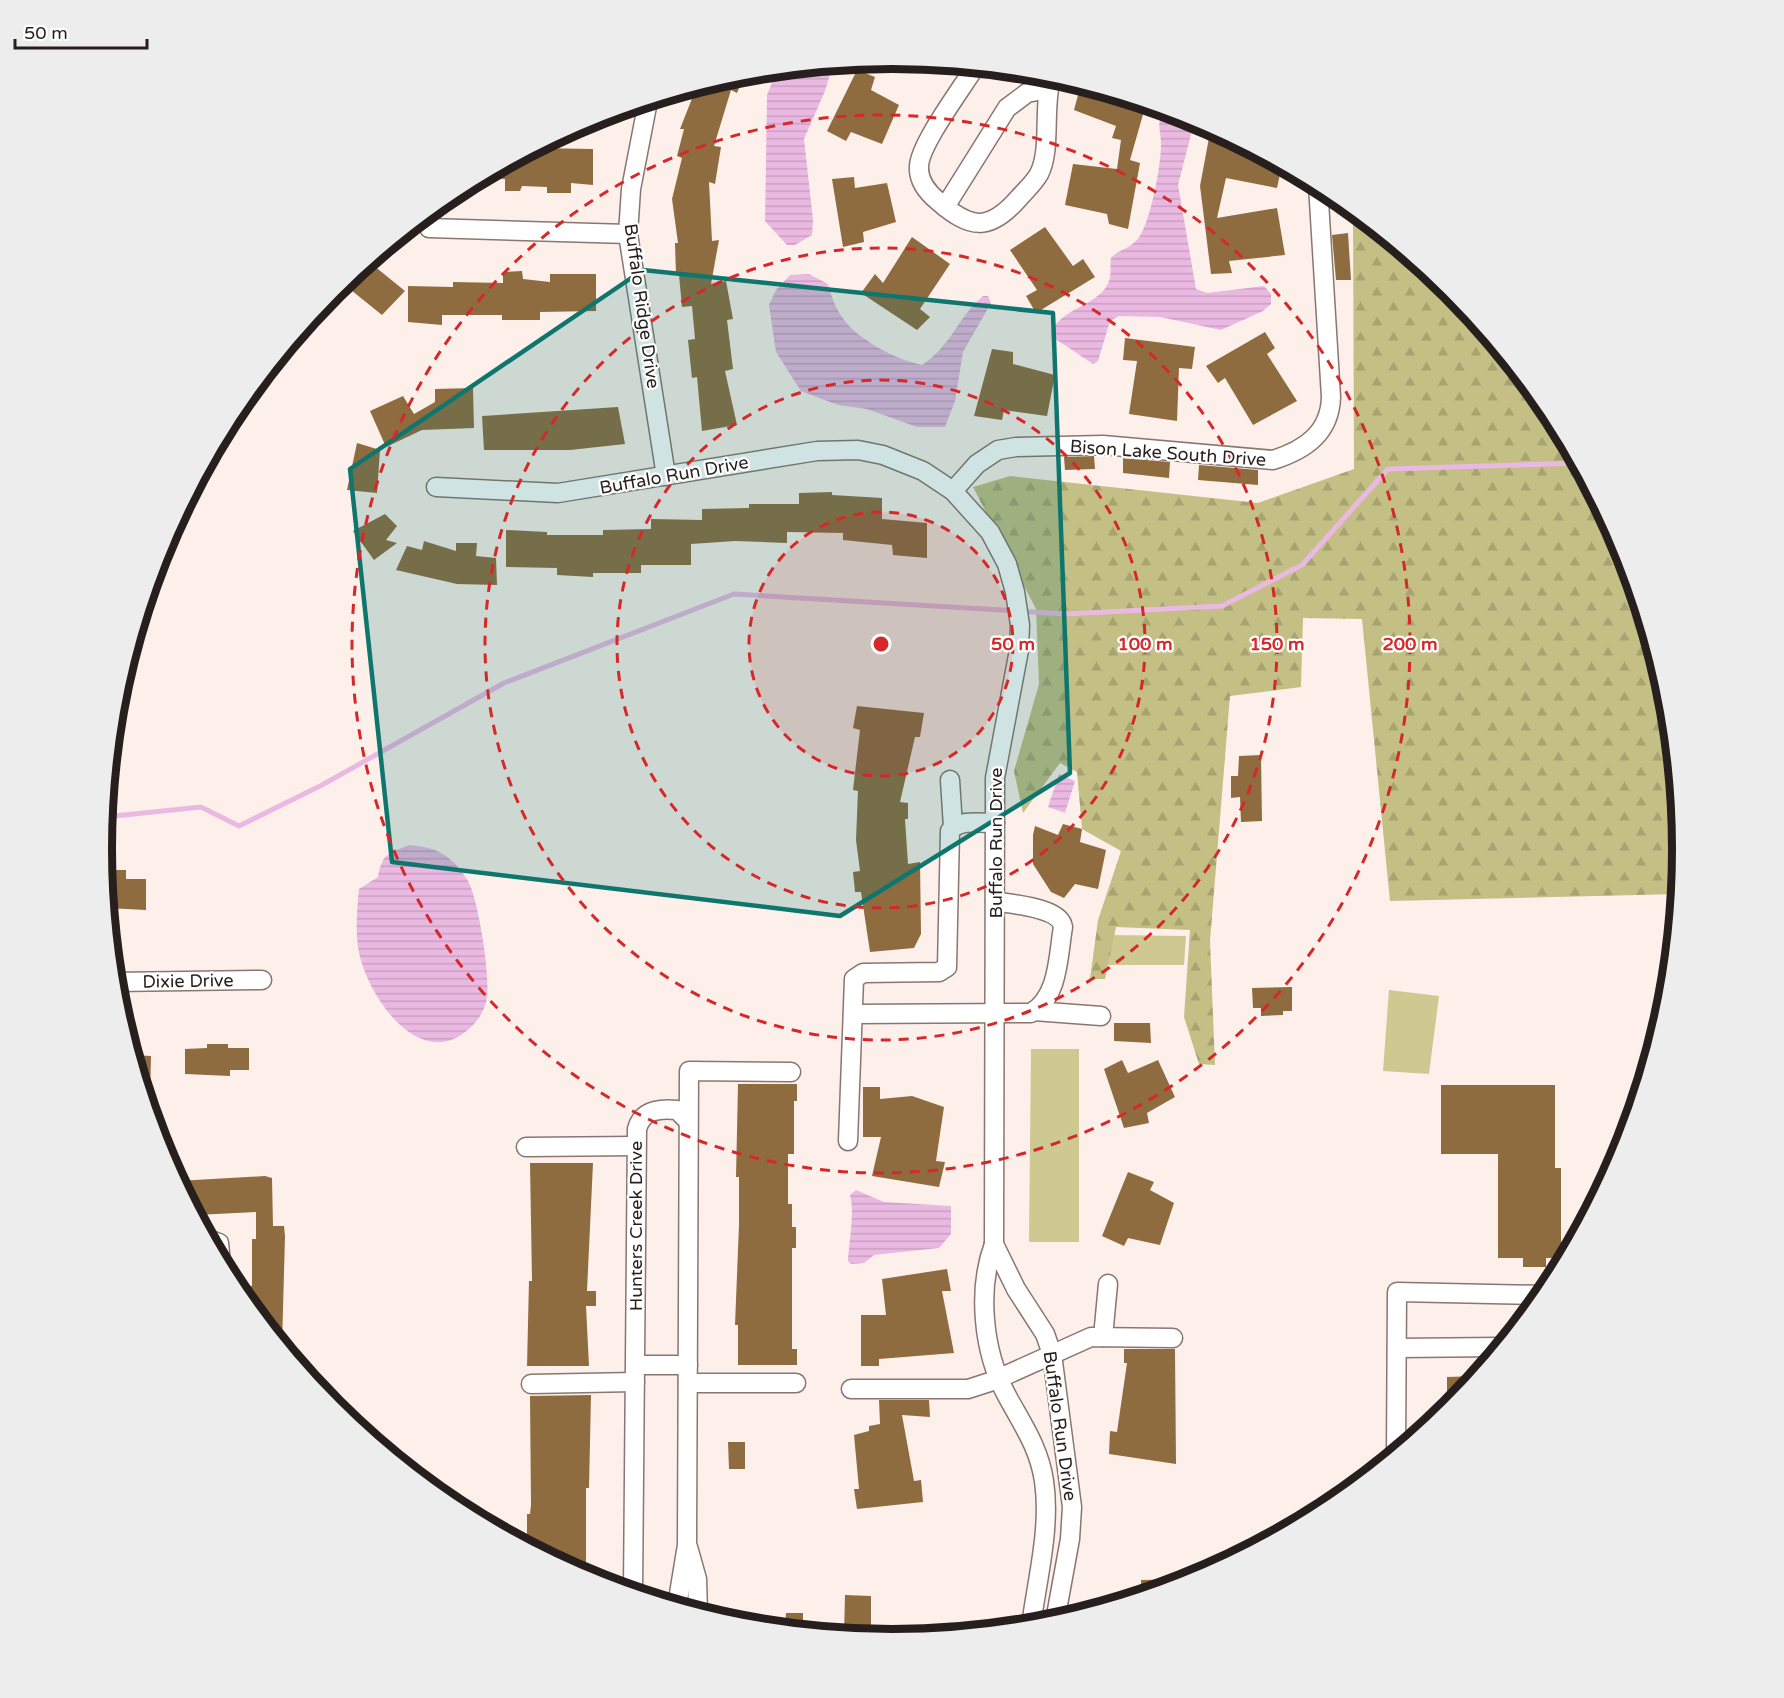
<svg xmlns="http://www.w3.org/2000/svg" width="1784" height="1698" font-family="'Varela Round',sans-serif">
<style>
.green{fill:#cdc991}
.forest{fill:url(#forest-firs)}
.water{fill:url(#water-rules)}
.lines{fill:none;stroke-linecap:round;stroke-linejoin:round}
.stream{stroke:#eab9e2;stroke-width:5}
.building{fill:#8f6c3f}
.minor-casing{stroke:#897670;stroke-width:21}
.minor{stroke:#fff;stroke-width:18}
.marked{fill:#0f766e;fill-opacity:0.2;stroke:#0f766e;stroke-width:4.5;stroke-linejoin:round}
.ring{fill:none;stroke:#d62828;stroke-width:3;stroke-dasharray:10 8}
.labels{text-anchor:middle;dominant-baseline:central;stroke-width:4.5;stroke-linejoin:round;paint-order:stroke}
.street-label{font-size:18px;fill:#271f1d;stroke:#fff}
.rim{fill:none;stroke:#271f1d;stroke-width:8}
.centre{fill:#d62828;stroke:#fff;stroke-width:3}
.ring-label{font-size:18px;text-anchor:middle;font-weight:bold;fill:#d62828;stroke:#fff;stroke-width:4.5;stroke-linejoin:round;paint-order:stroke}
</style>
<defs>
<pattern id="forest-firs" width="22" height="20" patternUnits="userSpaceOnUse" patternTransform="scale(1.5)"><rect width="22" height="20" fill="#c3bf85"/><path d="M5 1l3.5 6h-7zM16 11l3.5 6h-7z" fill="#a8a472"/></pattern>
<pattern id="water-rules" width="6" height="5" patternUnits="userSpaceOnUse" patternTransform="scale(1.5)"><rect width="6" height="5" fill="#eab9e2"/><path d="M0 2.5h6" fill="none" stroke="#c99fc1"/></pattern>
</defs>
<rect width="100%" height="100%" fill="#fdf0eb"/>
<g class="green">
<path d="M1109,935L1186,936L1184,965H1106Z"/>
<path d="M1389,990L1439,996L1429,1074L1383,1071Z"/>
<path d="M1031,1049H1079V1242H1029Z"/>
</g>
<path class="forest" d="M1353,209L1451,290L1549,410L1622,547L1667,695L1682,849L1678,894L1390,901L1362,619L1303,618L1301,687L1230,696L1210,941L1215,1065L1199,1064L1184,1017L1190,930L1116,927L1105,979H1090L1098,920L1121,851L1082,829L1077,772L1060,763L1023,813L1014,771L1039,684L1036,609L973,487L1010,476L1258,503L1354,469Z"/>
<g class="water">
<path d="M833,64L825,91L804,139L813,220L812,235L795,245H787L765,221L767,95L777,70Z"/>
<path d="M1163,109L1195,119L1178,185L1196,289L1207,293L1264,286L1271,294V304L1263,311L1221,330L1160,317L1119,316L1110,321L1098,361L1093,364L1051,336C1056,307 1103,307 1110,278C1111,272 1110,264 1111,258C1118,250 1129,249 1137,240C1150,225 1161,166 1161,145C1161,128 1156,128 1163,109Z"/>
<path d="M809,274L828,284C831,294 834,305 840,314C854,338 896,360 922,365C952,345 958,317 983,296H988L991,303L963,352L955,401L945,427H917L867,409L838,405L801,391L776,352L769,305L776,290L790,275Z"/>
<path d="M1059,774L1075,781L1065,813L1048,807Z"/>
<path d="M409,845C428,847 440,849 454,863C459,868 467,878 470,885C479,907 490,973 487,997C486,1007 480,1018 473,1025C423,1077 369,999 359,953C355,932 357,910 359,889L378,877C382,853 388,854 409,845Z"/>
<path d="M856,1190L884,1202L951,1206V1234L939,1248L874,1255L864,1263L851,1264L848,1261C849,1240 855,1213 850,1195Z"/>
</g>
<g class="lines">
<path class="stream" d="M105,817L201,807L239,826L322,785L504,683L734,594L1066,614L1222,606L1302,565L1388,469L1578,463"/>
</g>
<g class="building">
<path d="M857,70L875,77L871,90L899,105L882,144L851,132L846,141L827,131Z"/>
<path d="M745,73L737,93L731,90L714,146L721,147L715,184L709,182L712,241L719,240L711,284L726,281L733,319L727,320L733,369L725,371L737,425L702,431L697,377L692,378L688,340L695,339L692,306L682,307L679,275H676L675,243H678L672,199L682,158L677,156L684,129H680L697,86Z"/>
<path d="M1081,84L1146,104L1130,160L1140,163L1128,229L1109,224L1107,214L1065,205L1073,164L1117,169L1121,140L1112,138L1116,126L1074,110Z"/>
<path d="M1211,127L1282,165L1277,188L1226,178L1217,218L1277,208L1285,255L1229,261L1232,273L1211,274L1200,186Z"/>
<path d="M534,148L593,149V185L571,183V193H547V187L522,186L520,191H505V179L479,177Z"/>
<path d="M854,177L855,188L887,183L896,222L863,232L864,242L843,247L832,179Z"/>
<path d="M1045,227L1073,266L1083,259L1095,277L1036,313L1026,296L1037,290L1010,250Z"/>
<path d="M1348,233L1351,280H1336L1332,235Z"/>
<path d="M912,237L950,264L920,309L930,317L917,330L861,293L875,274L883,283Z"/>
<path d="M368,261L405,291L382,315L346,286Z"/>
<path d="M522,271L523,279L550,282V274H596V311L540,312V320H502V315H442V325L408,322V286L453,287V282L503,283V272Z"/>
<path d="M1265,332L1275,348L1267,354L1297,401L1253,425L1225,378L1218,383L1206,366Z"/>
<path d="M1125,338L1195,347L1192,369L1179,368L1177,421L1129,414L1137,361L1123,360Z"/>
<path d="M992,349L1013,352V364L1055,375L1047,416L1004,410L1002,420L974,416Z"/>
<path d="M473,388L474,428L422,430L386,447L370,411L403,396L414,414L435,402V389Z"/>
<path d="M618,407L625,444L570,450H484L482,416Z"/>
<path d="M357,443L380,450L377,493L347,490Z"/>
<path d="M1094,456L1095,469L1065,470L1064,457Z"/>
<path d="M1123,458L1170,462L1169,478L1123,473Z"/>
<path d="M1199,465L1258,470V485L1198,480Z"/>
<path d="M832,492V495L882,498V519L927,523V558L893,555L892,545L843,540V533L787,532V543L735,541L691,544V565H641V573H593V577L557,575V568L506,567V530L547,532V535H603V530L651,529V519L702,520V509L749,508V504H799V493Z"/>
<path d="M385,514L397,526L386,540L397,543L374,560L353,531Z"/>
<path d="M424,541L456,551V543H477L476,556L496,558L497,585L457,584L396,570L407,546L422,550Z"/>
<path d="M857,706L924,713L920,737H915L900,802L908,803V819H905L908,864L920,862L921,934L914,948L870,952L861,892H855L853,872L860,871L856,840L858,791L853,790L860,730L853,728Z"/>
<path d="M1261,755L1262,821L1241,822L1240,797L1231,798V776H1238L1239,756Z"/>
<path d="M1063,824L1082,829L1080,842L1106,850L1098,889L1075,884L1064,898L1051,892L1033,864V835L1035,826L1058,835Z"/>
<path d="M112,870H126V879H146V910L107,908L104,879H112Z"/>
<path d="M1292,987V1011H1283V1015L1261,1016V1008H1253L1252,988Z"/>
<path d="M1114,1023H1150L1151,1043L1114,1041Z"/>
<path d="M207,1044H228V1048H249V1070H230V1076L185,1074V1049L207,1048Z"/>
<path d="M132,1055L151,1056L150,1104H147Z"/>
<path d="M1122,1060L1128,1073L1158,1060L1175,1097L1147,1113L1149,1123L1124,1128L1104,1069Z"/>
<path d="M738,1084H797V1101H794V1154H788V1204H792V1227H796V1248H792V1349H797V1365H738V1325H735L739,1225V1177H736Z"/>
<path d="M1441,1085H1555V1168H1561V1258H1546V1267H1523V1258H1498V1154H1441Z"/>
<path d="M863,1087H880V1099L912,1096L944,1107L936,1161L945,1162L939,1187L872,1176L881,1137H863Z"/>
<path d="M530,1163H593L587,1291H596V1306H586L589,1366H527L529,1281H532Z"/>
<path d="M1128,1172L1154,1182L1150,1190L1174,1203L1160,1245L1128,1238L1124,1246L1102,1236Z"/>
<path d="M265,1176L272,1178L273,1226H284L285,1236L282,1346L248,1304V1286H252V1239H256V1212L196,1215L177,1181Z"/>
<path d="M947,1269L951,1291H942L954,1353L879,1359V1366H861V1315H886L882,1279Z"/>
<path d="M1124,1349H1175L1176,1464L1109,1454L1110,1431L1117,1432L1127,1363H1124Z"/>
<path d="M1477,1376L1451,1408L1447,1411V1377Z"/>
<path d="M591,1395L589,1488H586V1577L527,1546V1514H530L531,1505L530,1396Z"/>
<path d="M879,1400H929L930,1417L902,1415L914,1481L921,1480L923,1502L857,1509L854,1489H859L854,1435L869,1431V1426L880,1424Z"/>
<path d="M728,1442H745V1469H729Z"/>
<path d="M1182,1579L1183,1583L1141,1596V1580Z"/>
<path d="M845,1595L871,1596V1637L844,1635Z"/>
<path d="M786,1613H803V1631L785,1629Z"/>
</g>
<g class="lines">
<defs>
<g id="minor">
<path d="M975,67C962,88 920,144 919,166C918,181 927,192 938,201C970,229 989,232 1018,199C1025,191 1034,183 1039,174C1052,149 1042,106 1052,75"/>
<path d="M648,101L631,189L628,234L666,476"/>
<path d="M945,207L1007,108L1027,93L1048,89"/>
<path d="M429,228L628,234"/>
<path d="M436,487L558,493L817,451L858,450L883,455L923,471L953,491L990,532L1007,564L1015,592L1020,625L1019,650L995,778L994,1244C977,1290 983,1351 1006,1394C1022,1424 1039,1447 1044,1481C1051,1528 1037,1579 1031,1626"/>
<path d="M953,491L977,464L998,450L1016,447L1103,445L1273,460C1305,450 1330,433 1331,397L1318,185"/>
<path d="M950,780L953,827"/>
<path d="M115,982L262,980"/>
<path d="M1034,1011L1101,1016"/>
<path d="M853,1014L1031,1013C1059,997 1058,956 1063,927C1060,907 1013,905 995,901"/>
<path d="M848,1141L854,979L863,973L939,972L947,967L950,831C959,819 981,823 995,823"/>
<path d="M526,1147L636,1146"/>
<path d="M208,1239L219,1243L221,1263"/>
<path d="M994,1244L1016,1289L1045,1334L1052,1354L1072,1507L1070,1539L1055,1621"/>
<path d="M1103,1337L1108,1284"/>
<path d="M1397,1348L1501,1347"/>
<path d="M636,1365H688"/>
<path d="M688,1383H796"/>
<path d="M531,1384L635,1382"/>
<path d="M851,1389H968L993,1381L1091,1337L1173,1338"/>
<path d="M1396,1453L1397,1292L1543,1295"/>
<path d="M688,1547L697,1579L698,1612"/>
<path d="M633,1592L637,1129C642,1110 659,1108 677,1110L688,1121"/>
<path d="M677,1606L687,1545L689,1071L791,1072"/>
</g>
</defs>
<use href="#minor" class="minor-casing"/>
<use href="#minor" class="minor"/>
</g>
<path class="marked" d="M643,270L1053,313L1070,773L840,916L392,862L350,469Z"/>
<circle cx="881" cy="644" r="132" fill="#d62828" fill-opacity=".12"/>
<g class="ring">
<circle cx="881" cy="644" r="132"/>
<circle cx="881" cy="644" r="264"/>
<circle cx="881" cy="644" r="396"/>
<circle cx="881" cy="644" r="529"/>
</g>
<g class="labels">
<g class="street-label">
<text transform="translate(642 306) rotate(82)">Buffalo Ridge Drive</text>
<text transform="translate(1168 453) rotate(4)">Bison Lake South Drive</text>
<text transform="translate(674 475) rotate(-10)">Buffalo Run Drive</text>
<text transform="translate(996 843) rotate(-90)">Buffalo Run Drive</text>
<text transform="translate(188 981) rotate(-1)">Dixie Drive</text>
<text transform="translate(636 1226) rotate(-90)">Hunters Creek Drive</text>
<text transform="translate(1060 1426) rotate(82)">Buffalo Run Drive</text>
</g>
</g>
<path d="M0 0H1784V1698H0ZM112 849a780 780 0 1 1 1560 0a780 780 0 1 1-1560 0Z" fill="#eeeded" fill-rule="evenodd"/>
<path class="rim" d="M112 849a780 780 0 1 1 1560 0a780 780 0 1 1-1560 0Z"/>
<circle cx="881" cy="644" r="9" class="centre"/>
<g class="ring-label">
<text x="1013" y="650">50 m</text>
<text x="1145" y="650">100 m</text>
<text x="1277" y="650">150 m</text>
<text x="1410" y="650">200 m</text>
</g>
<path d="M15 39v9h132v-9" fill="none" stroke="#271f1d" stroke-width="3"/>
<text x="24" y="39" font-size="18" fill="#271f1d" stroke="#ffffff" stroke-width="4.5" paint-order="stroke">50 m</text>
</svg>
